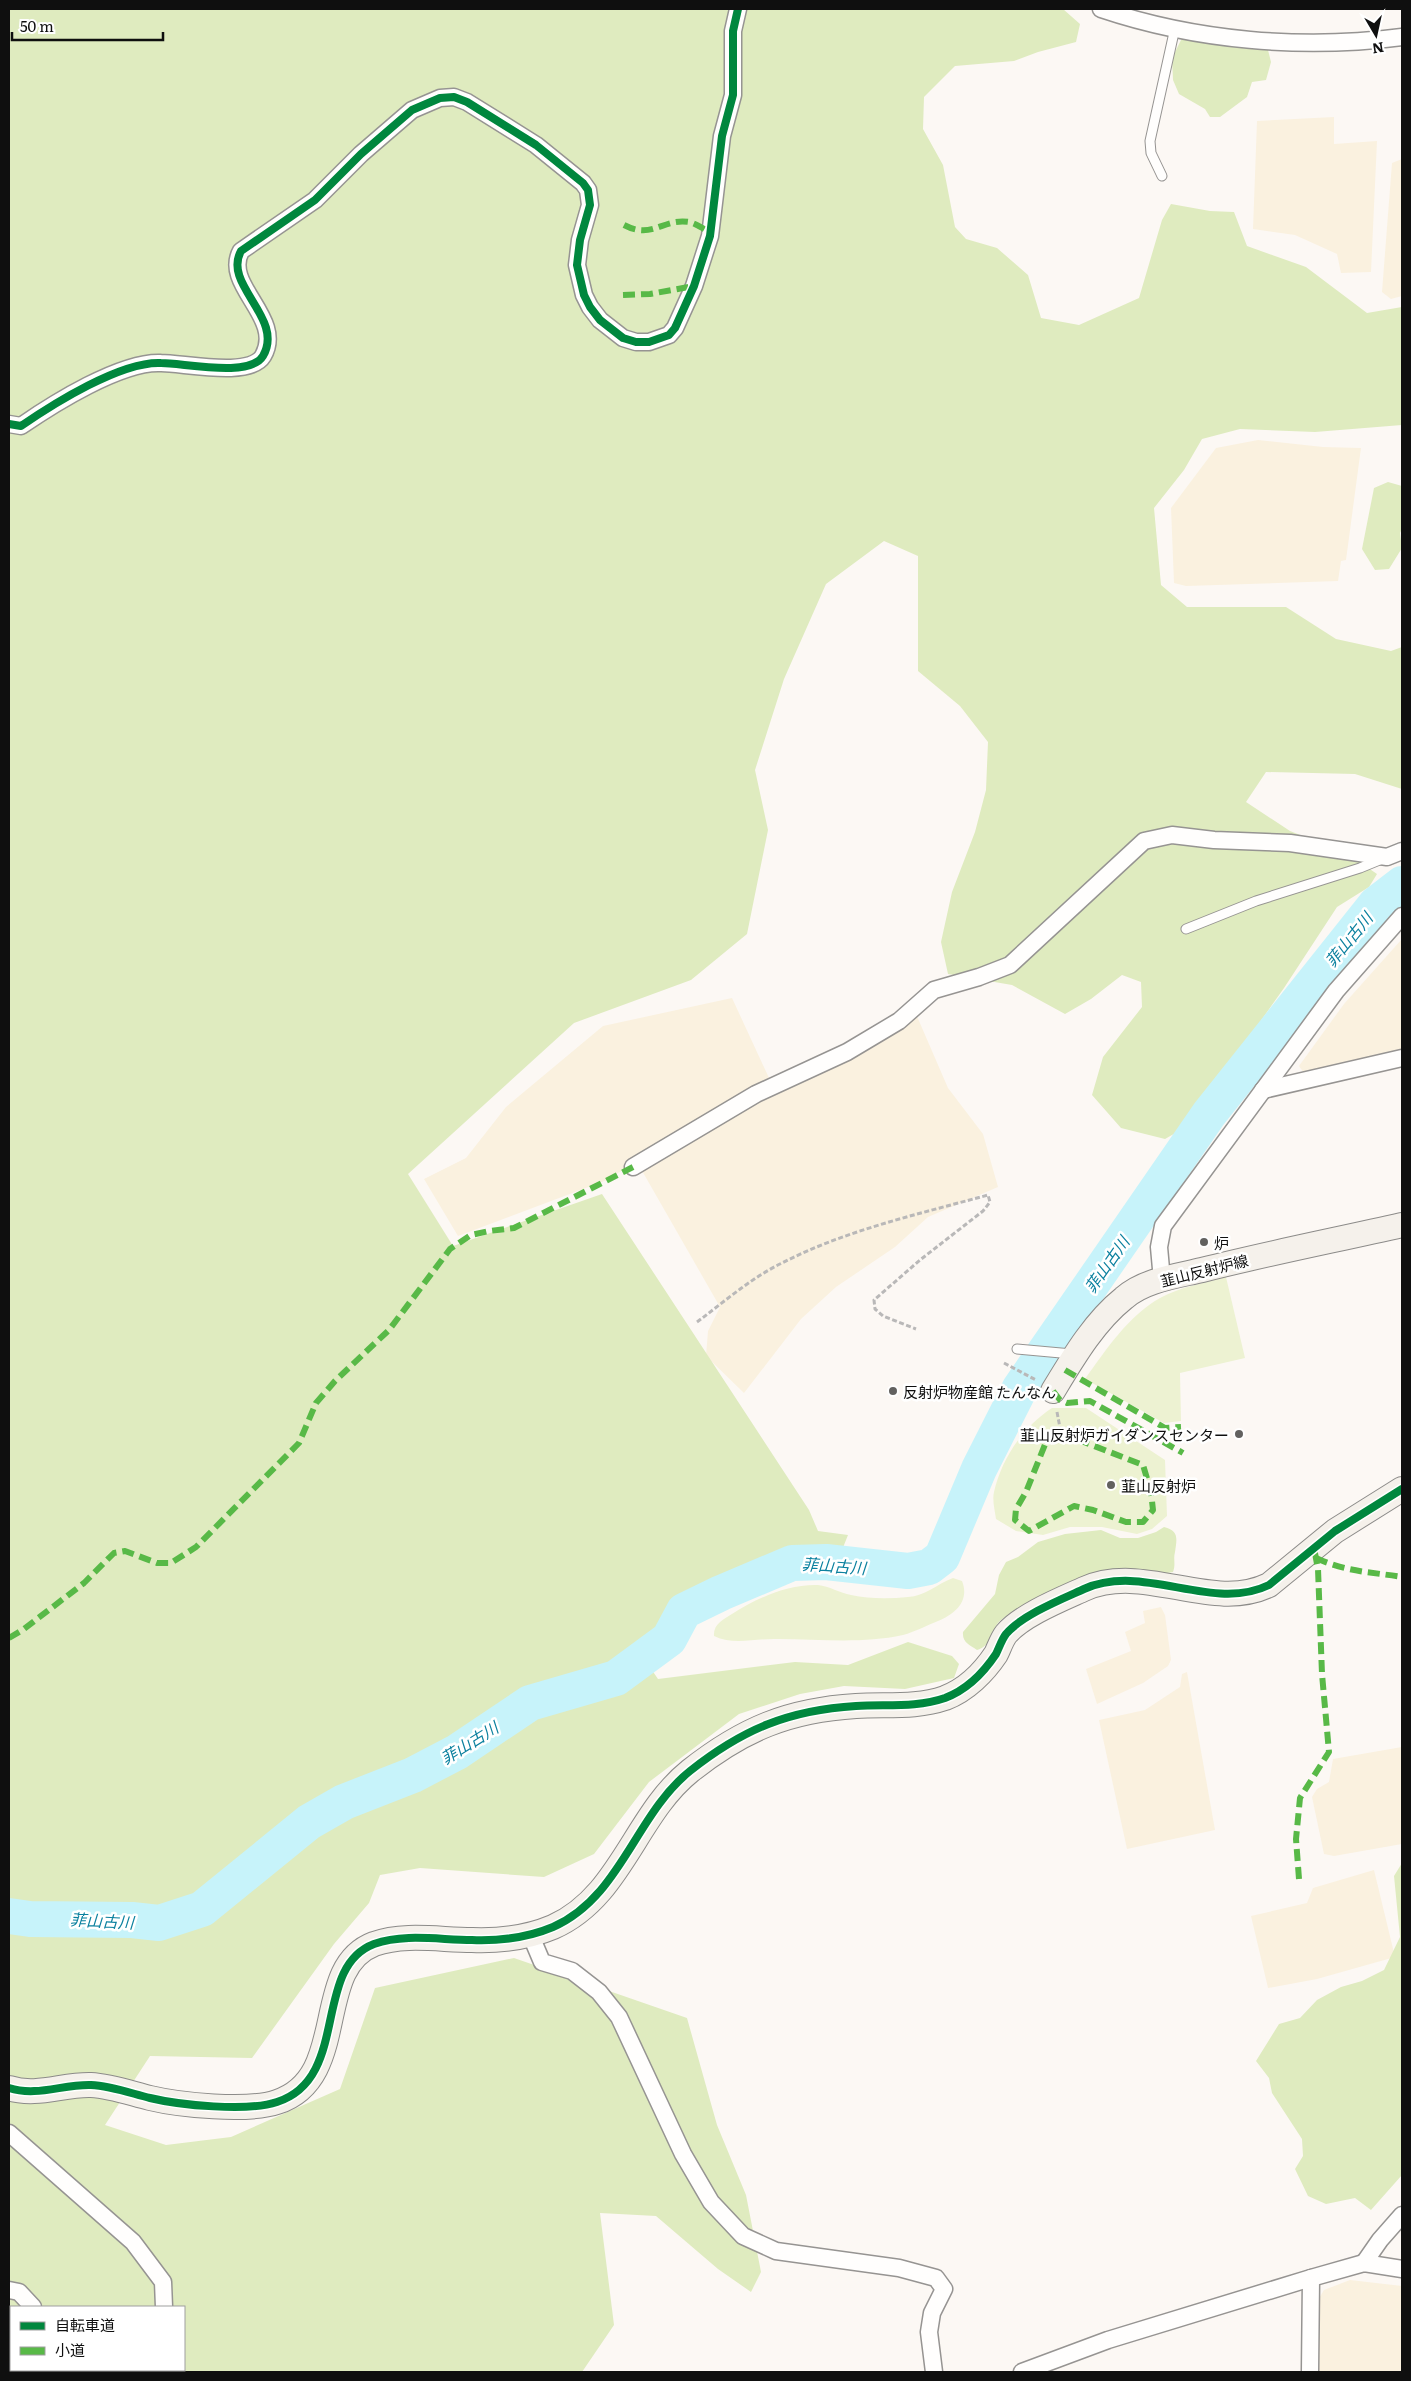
<svg xmlns="http://www.w3.org/2000/svg" width="1411" height="2381" font-family="Literata,'Noto Sans JP',serif">
<style>
.farmland{fill:#faf1df}
.green{fill:#edf2d2}
.forest{fill:#dfebbf;fill-rule:evenodd}
.lines{fill:none;stroke-linecap:round;stroke-linejoin:round}
.river{stroke:#c7f3fa;stroke-width:36}
.lane-casing{stroke:#969492;stroke-width:11}
.street-casing{stroke:#969492;stroke-width:19}
.secondary-casing{stroke:#8c8b89;stroke-width:26}
.path{stroke:#b9b8b8;stroke-width:3;stroke-dasharray:5 2.5;stroke-linecap:butt}
.lane{stroke:#fffefd;stroke-width:9}
.street{stroke:#fffefd;stroke-width:16}
.secondary{stroke:#f5f1eb;stroke-width:24}
.quiet{stroke:#58b947;stroke-width:6;stroke-dasharray:12 6;stroke-linecap:butt}
.cycleway-casing{stroke:#fff;stroke-width:11}
.cycleway{stroke:#00873e;stroke-width:8}
.poi-dot{fill:#62615f;stroke:#fff;stroke-width:2}
.labels{text-anchor:middle;dominant-baseline:central;stroke-width:5;stroke-linejoin:round;paint-order:stroke}
.poi-label{font-size:15px;fill:#0f0f0f;stroke:#fff;text-anchor:start}
.street-label{font-size:15px;fill:#0f0f0f;stroke:#fff}
.water-label{font-size:16px;font-style:italic;fill:#0c819f;stroke:#fff}
</style>
<rect width="100%" height="100%" fill="#fcf8f4"/>
<g class="farmland">
<path d="M1334,117V144L1377,141L1371,272L1341,273L1337,254L1295,235L1253,229L1257,121Z"/>
<path d="M1402,159V296L1391,299L1382,292L1392,163Z"/>
<path d="M1258,440L1323,447L1361,448L1346,560L1341,561L1338,581L1186,586L1174,583L1171,508L1216,448Z"/>
<path d="M1402,939V1049L1304,1073L1299,1066L1344,1004Z"/>
<path d="M732,998L769,1078L607,1180L458,1236L424,1179L466,1158L506,1107L603,1026Z"/>
<path d="M916,1014L948,1088L983,1134L998,1187L928,1217L895,1247L836,1287L801,1319L744,1393L706,1356L708,1331L720,1307L641,1169L755,1101Z"/>
<path d="M1161,1607L1165,1615L1171,1660L1168,1666L1143,1683L1097,1704L1086,1669L1131,1651L1125,1632L1145,1623L1143,1611Z"/>
<path d="M1187,1672L1215,1830L1127,1849L1099,1720L1145,1710L1180,1687L1182,1674Z"/>
<path d="M1402,1747V1844L1334,1856L1324,1854L1312,1797L1317,1789L1329,1782L1333,1759Z"/>
<path d="M1374,1870L1395,1957L1317,1979L1268,1988L1251,1916L1307,1903L1313,1888Z"/>
<path d="M1350,2280L1402,2286V2372H1317L1318,2300L1324,2290Z"/>
</g>
<g class="green">
<path d="M1226,1277L1245,1358L1180,1373L1181,1421L1164,1423L1085,1379C1106,1350 1128,1316 1160,1298C1180,1287 1204,1283 1226,1277Z"/>
<path d="M1052,1408H1086L1165,1460L1167,1516L1152,1529L1137,1534L1102,1527H1070L1043,1535L1016,1531L996,1519C995,1511 992,1500 994,1492C1002,1458 1023,1427 1052,1408Z"/>
<path d="M953,1578L962,1581C970,1601 955,1614 938,1621C927,1625 915,1632 903,1635C862,1644 819,1639 778,1639C756,1638 734,1646 714,1636C713,1624 724,1619 732,1614C757,1598 788,1584 818,1585C829,1586 840,1593 851,1595C869,1599 889,1599 908,1597C925,1596 937,1584 953,1578Z"/>
</g>
<g class="forest">
<path d="M9,9H1063L1080,24L1076,42L1038,52L1014,61L955,66L924,97L923,129L943,165L955,227L966,239L997,248L1028,275L1041,318L1079,325L1139,298L1162,220L1171,204L1210,211L1234,212L1247,246L1306,267L1367,313L1402,307V425L1315,432L1240,429L1202,439L1184,470L1154,508L1161,585L1187,607H1286L1336,639L1391,651L1402,647V789L1355,774L1266,772L1246,802L1290,831L1348,854L1377,874L1369,887L1337,907L1284,988L1186,1127L1165,1139L1121,1128L1092,1095L1103,1057L1142,1007L1141,982L1122,975L1091,999L1065,1014L1012,985L948,974L941,942L952,892L975,832L986,790L988,742L960,706L918,671V556L884,541L826,584L784,679L755,770L768,830L747,934L691,980L574,1023L408,1174L453,1246L602,1194L809,1510L818,1531L848,1535L842,1550L784,1556L680,1601L639,1651L658,1679L795,1662L848,1665L908,1642L952,1656L959,1664L954,1678L905,1689L844,1686L800,1694L739,1714L649,1782L594,1854L544,1877L420,1868L380,1875L369,1903L334,1944L252,2058L150,2056L105,2125L166,2145L231,2137L340,2089L375,1988L514,1958L687,2018L717,2125L746,2195L761,2272L751,2292L718,2269L656,2216L600,2213L614,2325L582,2372H9ZM11,2307H184V2370H11Z"/>
<path d="M1183,36L1267,46L1271,62L1266,80L1252,82L1247,97L1220,117H1210L1205,109L1179,94L1173,80L1172,58Z"/>
<path d="M1388,482L1402,486V529L1400,533L1402,548L1389,569L1375,570L1362,549L1374,488Z"/>
<path d="M1164,1527C1179,1531 1177,1538 1175,1552C1173,1559 1176,1564 1173,1572L1149,1576L1022,1610C1013,1613 1001,1617 996,1626C990,1636 990,1646 977,1650C970,1645 962,1643 963,1632L995,1594L999,1575L1006,1562L1018,1557L1038,1542L1065,1534L1101,1530L1120,1538H1138L1156,1532Z"/>
<path d="M1402,1863V2175L1371,2210L1355,2198L1326,2204L1308,2196L1295,2169L1303,2156L1302,2139L1272,2093L1269,2078L1256,2061L1279,2024L1300,2018L1317,2000L1341,1987L1362,1981L1384,1970L1400,1937L1394,1876Z"/>
</g>
<g class="lines">
<path class="river" d="M9,1916L30,1919L132,1920L159,1923L202,1909L309,1822L344,1802L413,1775L457,1752L530,1703L616,1678L669,1639L684,1611L721,1593L792,1563L826,1562L908,1571L929,1567L942,1557L979,1469L1020,1388L1209,1114L1376,904L1402,884"/>
<defs>
<g id="lane">
<path d="M1162,176L1151,153L1150,141L1175,28"/>
<path d="M1186,929L1256,901L1360,868L1382,859"/>
<path d="M1017,1349L1072,1354"/>
</g>
<g id="street">
<path d="M1101,9C1196,41 1303,50 1402,37"/>
<path d="M9,424L21,426C53,404 121,361 161,363C184,363 250,378 263,356C285,318 222,285 241,251L315,200L361,154L412,110L440,98L454,97L467,102L536,145L583,183L588,190L590,205L580,240L577,265L584,295L590,307L600,320L623,338L636,342H649L669,335L675,328L694,286L710,236L722,136L733,95V31L738,9"/>
<path d="M1263,1090L1402,1058"/>
<path d="M633,1167L756,1094L847,1052L899,1021L934,990L979,977L1010,965L1144,841L1172,835L1214,840L1290,843L1387,857L1402,851"/>
<path d="M1162,1280L1159,1247L1163,1226L1336,991L1402,916"/>
<path d="M531,1936L542,1962L572,1971L599,1992L619,2017L683,2154L711,2202L743,2236L776,2251L899,2268L936,2278L944,2289L932,2313L929,2332L934,2372"/>
<path d="M9,2133L133,2242L163,2282L164,2307"/>
<path d="M1364,2263L1380,2240L1402,2215"/>
<path d="M9,2290L19,2292L33,2307"/>
<path d="M9,2348L11,2352"/>
<path d="M23,2370L25,2372"/>
<path d="M55,2370V2372"/>
<path d="M146,2372L147,2370"/>
<path d="M1022,2372L1108,2340L1311,2278L1364,2263L1402,2269"/>
<path d="M1310,2372L1311,2278"/>
</g>
<g id="secondary">
<path d="M1053,1391C1073,1358 1094,1322 1124,1298C1144,1280 1177,1276 1202,1270C1269,1253 1336,1240 1402,1225"/>
<path d="M9,2088C37,2097 63,2084 91,2085C111,2086 130,2093 150,2098C179,2105 248,2112 277,2102C351,2078 311,1968 374,1944C405,1933 440,1940 472,1940C500,1941 527,1938 553,1927C621,1897 635,1815 690,1771C743,1729 789,1710 856,1706C886,1704 916,1708 945,1698C966,1690 984,1672 996,1654C999,1648 1002,1639 1006,1634C1022,1615 1062,1599 1084,1589C1144,1562 1212,1613 1269,1585L1335,1531L1402,1489"/>
</g>
</defs>
<use href="#lane" class="lane-casing"/>
<use href="#street" class="street-casing"/>
<use href="#secondary" class="secondary-casing"/>
<g class="path">
<path d="M697,1322C724,1302 751,1278 782,1263C846,1230 919,1214 988,1195L990,1202L983,1211L920,1260L874,1300L875,1309L883,1316L916,1329"/>
<path d="M1004,1363L1036,1380"/>
<path d="M1057,1412L1061,1433"/>
</g>
<use href="#lane" class="lane"/>
<use href="#street" class="street"/>
<use href="#secondary" class="secondary"/>
<g class="quiet">
<path d="M624,225C653,240 662,218 689,222C697,224 703,229 710,232"/>
<path d="M623,295L650,294L694,286"/>
<path d="M1065,1370L1165,1428L1181,1427"/>
<path d="M1053,1391L1060,1400L1067,1403L1090,1401L1183,1453"/>
<path d="M1061,1433L1143,1465L1151,1492L1153,1510L1143,1522H1126L1093,1510L1074,1506L1029,1531L1015,1520L1016,1509L1026,1492L1048,1437Z"/>
<path d="M1316,1558C1346,1572 1371,1572 1402,1577"/>
<path d="M9,1638L24,1629L84,1583L114,1553L125,1551L157,1563H171L196,1547L299,1443L316,1403L335,1381L389,1330L450,1249L471,1235L489,1231L514,1228L633,1167"/>
<path d="M1299,1879L1296,1839L1300,1798L1329,1752L1322,1674L1318,1569L1314,1548"/>
</g>
<defs>
<g id="cycleway">
<path d="M9,424L21,426C53,404 121,361 161,363C184,363 250,378 263,356C285,318 222,285 241,251L315,200L361,154L412,110L440,98L454,97L467,102L536,145L583,183L588,190L590,205L580,240L577,265L584,295L590,307L600,320L623,338L636,342H649L669,335L675,328L694,286L710,236L722,136L733,95V31L738,9"/>
<path d="M9,2088C37,2097 63,2084 91,2085C111,2086 130,2093 150,2098C179,2105 248,2112 277,2102C351,2078 311,1968 374,1944C405,1933 440,1940 472,1940C500,1941 527,1938 553,1927C621,1897 635,1815 690,1771C743,1729 789,1710 856,1706C886,1704 916,1708 945,1698C966,1690 984,1672 996,1654C999,1648 1002,1639 1006,1634C1022,1615 1062,1599 1084,1589C1144,1562 1212,1613 1269,1585L1335,1531L1402,1489"/>
</g>
</defs>
<use href="#cycleway" class="cycleway-casing"/>
<use href="#cycleway" class="cycleway"/>
</g>
<g class="poi-dot">
<circle cx="1204" cy="1242" r="5"/>
<circle cx="893" cy="1391" r="5"/>
<circle cx="1239" cy="1434" r="5"/>
<circle cx="1111" cy="1485" r="5"/>
</g>
<g class="labels">
<g class="poi-label">
<text x="1214" y="1242">炉</text>
<text x="903" y="1391">反射炉物産館 たんなん</text>
<text x="1229" y="1434" text-anchor="end">韮山反射炉ガイダンスセンター</text>
<text x="1121" y="1485">韮山反射炉</text>
</g>
<g class="street-label">
<text transform="translate(1204 1270) rotate(-14)">韮山反射炉線</text>
</g>
<g class="water-label">
<text transform="translate(1348 939) rotate(-51)">菲山古川</text>
<text transform="translate(1106 1264) rotate(-55)">菲山古川</text>
<text transform="translate(834 1565) rotate(4)">菲山古川</text>
<text transform="translate(469 1742) rotate(-32)">菲山古川</text>
<text transform="translate(102 1920) rotate(3)">菲山古川</text>
</g>
</g>
<rect width="1411" height="2381" fill="none" stroke="#0f0f0f" stroke-width="20"/>
<rect x="10" y="2306" width="175" height="65" fill="#ffffff" stroke="#9f9f9f"/>
<rect x="20" y="2322" width="25" height="8" fill="#00873e" stroke="#9f9f9f"/>
<text x="55" y="2331" font-size="15" fill="#0f0f0f">自転車道</text>
<rect x="20" y="2347" width="25" height="8" fill="#58b947" stroke="#9f9f9f"/>
<text x="55" y="2356" font-size="15" fill="#0f0f0f">小道</text>
<g transform="translate(1376 35) rotate(171)" stroke="#ffffff" stroke-width="4" paint-order="stroke">
<path d="M0-4L9 19L0 12L-9 19Z" fill="#0f0f0f"/>
<text y="-8" font-size="14" font-weight="bold" text-anchor="middle" fill="#0f0f0f">N</text>
</g>
<path d="M12 32v8h151v-8" fill="none" stroke="#0f0f0f" stroke-width="2.5"/>
<text x="20" y="32" font-size="15" fill="#0f0f0f" stroke="#ffffff" stroke-width="4" paint-order="stroke">50 m</text>
</svg>
